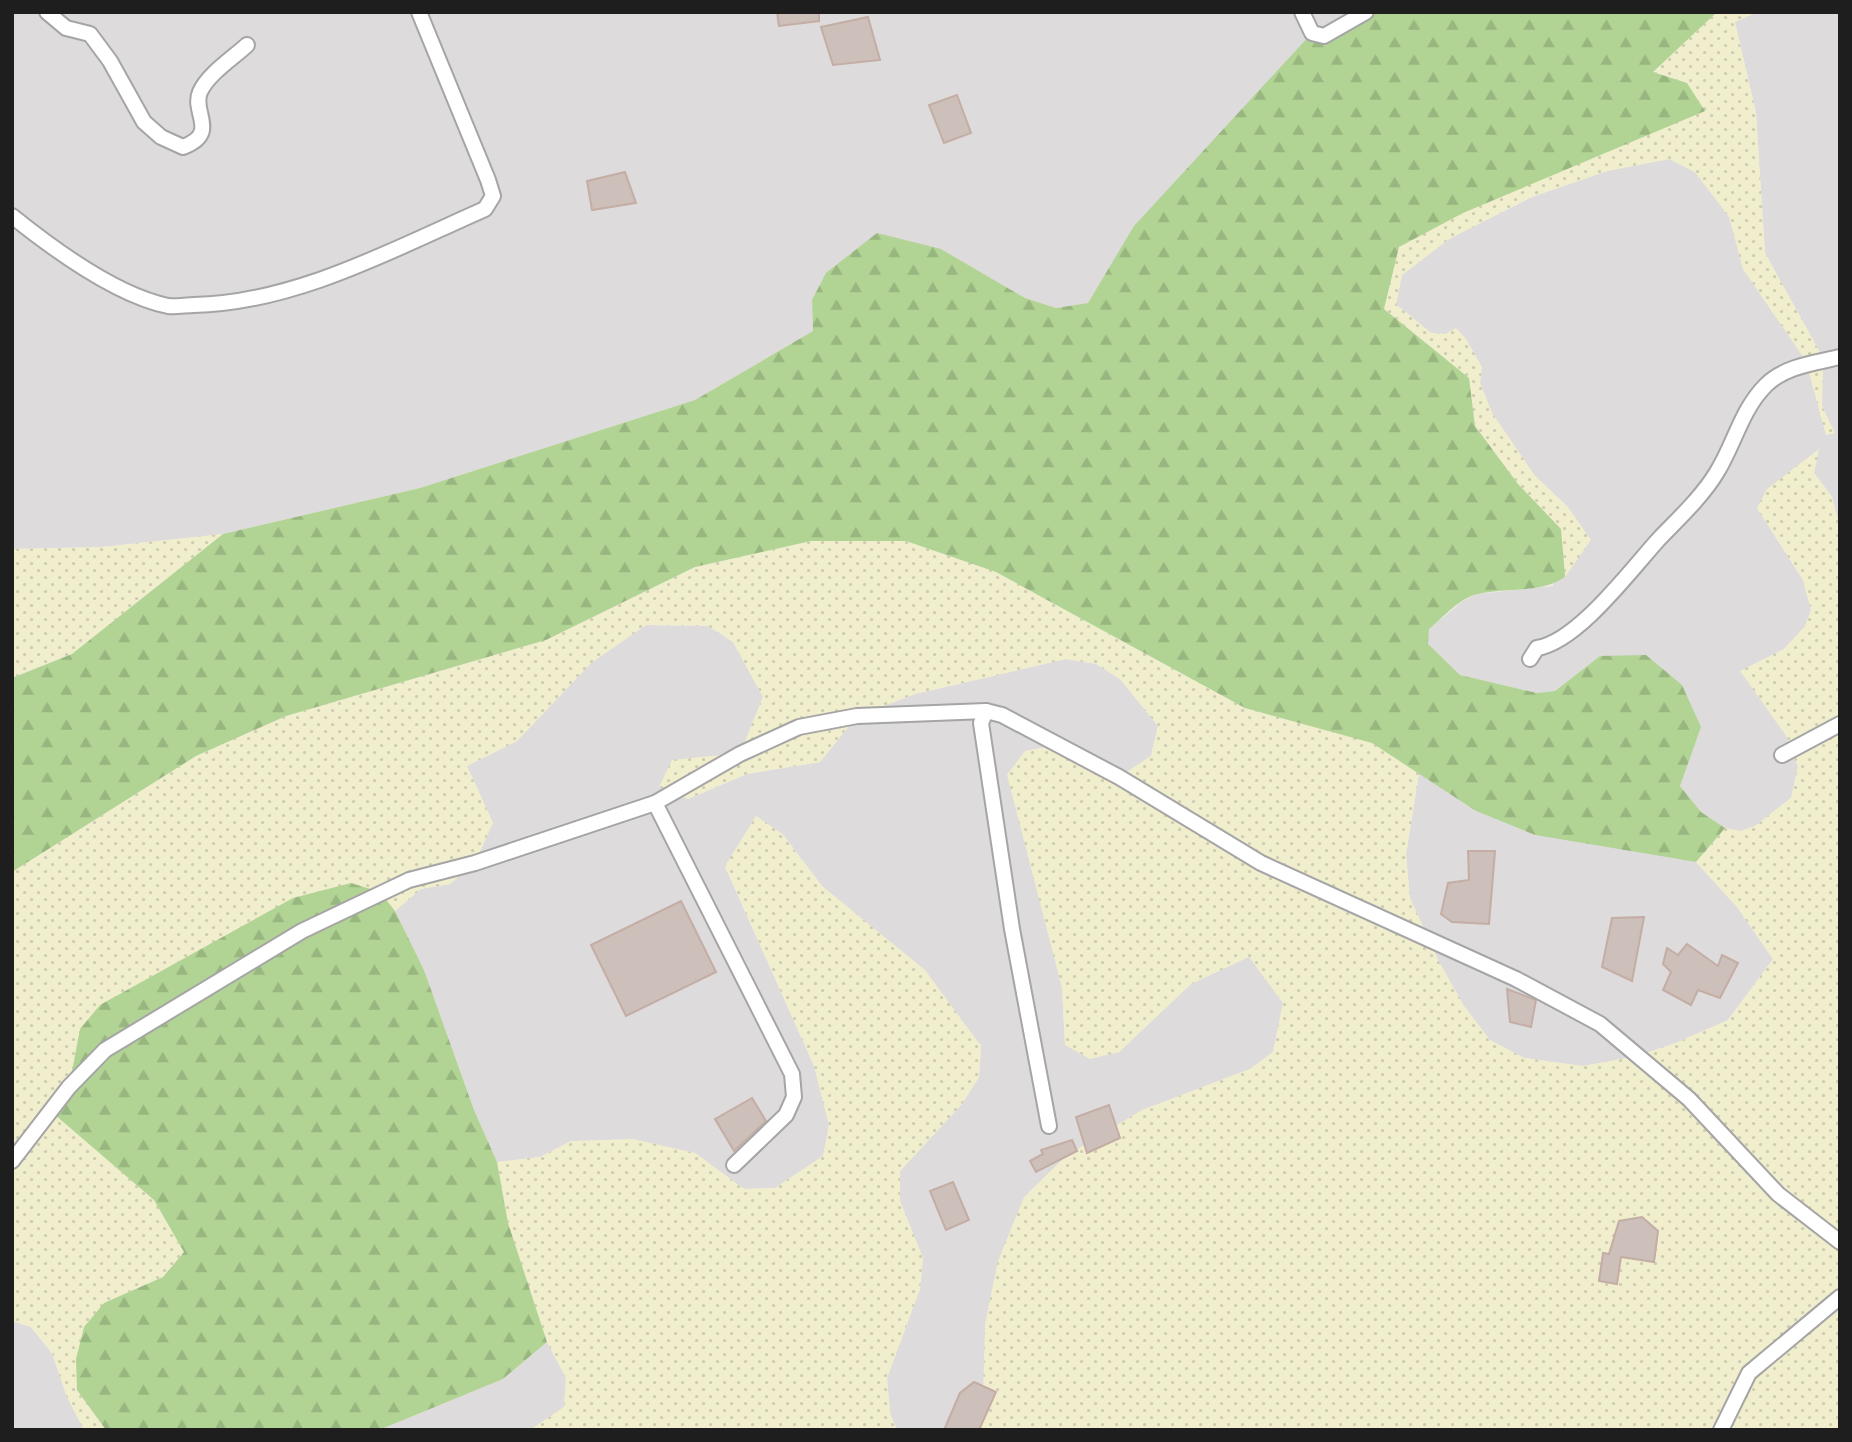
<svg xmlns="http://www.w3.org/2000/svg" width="1852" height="1442" font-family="Manrope,sans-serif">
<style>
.residential{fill:#dddbdb}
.farmland{fill:url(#farmland-dots)}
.forest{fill:url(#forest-firs)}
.building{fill:#cdbfb9;stroke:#c4ada4;stroke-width:2}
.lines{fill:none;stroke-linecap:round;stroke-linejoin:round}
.street-casing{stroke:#a5a5a5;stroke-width:18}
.street{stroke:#fff;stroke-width:14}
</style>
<defs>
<pattern id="farmland-dots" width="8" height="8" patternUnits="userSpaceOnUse" patternTransform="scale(1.75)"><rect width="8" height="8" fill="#f1eecd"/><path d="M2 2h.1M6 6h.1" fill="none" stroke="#ceccb0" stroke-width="1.8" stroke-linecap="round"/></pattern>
<pattern id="forest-firs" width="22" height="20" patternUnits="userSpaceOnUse" patternTransform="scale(1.75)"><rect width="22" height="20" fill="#b1d494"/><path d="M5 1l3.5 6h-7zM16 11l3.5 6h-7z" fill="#98b67f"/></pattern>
</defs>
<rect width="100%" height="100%" fill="#f0eae3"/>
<g class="residential">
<path d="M12,12H1361L1312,34L1135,226L1088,303L1056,308L1025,298L941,249L812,300L813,331L695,400L420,488L223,534L102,547L12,549Z"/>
<path d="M1757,12H1840V529L1832,497L1814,473L1818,451L1757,508L1803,580L1811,610L1805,627L1784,649L1741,671L1787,737L1798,767L1791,798L1755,826L1741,831L1725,828L1701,812L1680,786L1700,727L1600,656L1555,691L1537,693L1460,675L1427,644L1429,629L1463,601L1478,594L1553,586L1568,507L1535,476L1492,413L1480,383L1482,367L1445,334L1431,333L1396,304L1402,275L1449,239L1532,197L1607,171L1669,159L1695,172L1730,217L1743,269L1806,361L1826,435L1834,433L1822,406L1823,358L1765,253L1756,113L1735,22Z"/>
<path d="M646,625L709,626L733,642L763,697L740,754L688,799L747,774L820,762L857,716L915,694L1066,659L1096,664L1120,679L1158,726L1151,756L1119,777L1062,988L1065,1045L1119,1052L1191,984L1250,956L1283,1003L1273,1052L1250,1069L1142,1110L985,1416L982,1430H897L890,1413L887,1378L920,1289L923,1258L900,1201V1171L962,1104L979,1077L981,1045L822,886L782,833L725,867L814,1066L829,1125L823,1156L775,1188L744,1189L695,1153L571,1141L540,1157L497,1162L474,1110L424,970L395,911L421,889L450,884L493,823L467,766L517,741L591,663Z"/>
<path d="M1419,773L1476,811L1535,835L1696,862L1737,907L1773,959L1728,1020L1678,1042L1638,1056L1583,1066L1524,1058L1490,1040L1464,1006L1438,960L1410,898L1406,855Z"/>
<path d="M12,1321L31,1327L52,1354L67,1397L84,1430H12Z"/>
<path d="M547,1342L566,1378L564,1407L530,1430H379L503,1379Z"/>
</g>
<g class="farmland">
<path d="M1717,12H1757L1735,22L1756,113L1765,253L1823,358L1822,406L1835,433L1826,435L1806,361L1743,269L1729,217L1695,172L1669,159L1607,171L1532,197L1449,239L1402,275L1396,304L1431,333L1445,334L1456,328L1466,339L1482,367L1480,383L1492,413L1535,476L1568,507L1591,540L1565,577L1561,529L1518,484L1475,426L1469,378L1384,309L1399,247L1687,83L1653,72Z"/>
<path d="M1819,449L1814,473L1832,497L1840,529V1430H982L985,1324L998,1261L1024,1197L1066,1156L1142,1110L1250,1069L1273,1052L1283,1003L1249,957L1191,984L1119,1052L1090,1059L1065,1045L1062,988L1007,775L1025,751L1056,745L1111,764L1119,777L1151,756L1158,726L1120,679L1096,664L1066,659L915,694L857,716L820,762L747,774L688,799L659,787L672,760L740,753L763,697L733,642L708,626L646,625L591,663L517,741L467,766L493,823L475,863L450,884L421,889L395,911L380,892L69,1087L54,1114L154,1200L184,1252L163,1277L104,1303L77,1390L106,1430H84L67,1397L52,1353L31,1327L12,1321V872L196,756L286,716L546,640L695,567L811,541H906L996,572L1245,708L1372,743L1419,773L1406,855L1410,898L1438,960L1464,1006L1490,1040L1524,1058L1583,1066L1638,1056L1678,1042L1728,1020L1773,959L1737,907L1696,862L1725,828L1741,831L1755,826L1791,798L1798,767L1787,737L1740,671L1784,649L1805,626L1811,610L1803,580L1757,508L1767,489Z"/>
<path d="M223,534L72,654L12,678V549L102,547Z"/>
<path d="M756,816L781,833L822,886L925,970L981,1046L979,1077L962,1104L900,1171V1201L923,1258L920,1289L887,1378L890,1413L897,1430H530L564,1407L566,1378L547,1342L508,1223L497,1162L540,1157L571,1141L633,1139L695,1153L744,1189L775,1188L823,1156L829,1125L814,1066L725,866Z"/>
</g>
<g class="forest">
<path d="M1361,12H1717L1653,72L1687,83L1705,111L1463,213L1399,247L1384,309L1469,378L1475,426L1518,484L1561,529L1565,577C1540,594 1507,587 1478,594C1459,598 1444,617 1429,629L1428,644L1460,675L1537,693L1555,691L1600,656L1646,655L1682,685L1701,727L1680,786L1701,812L1725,828L1696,862L1535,835L1476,811L1372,743L1245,708L996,572L906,541H811L695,567L546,640L286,716L196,756L12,872V678L72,654L223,534L420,488L695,400L813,331L812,300L826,273L877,233L941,249L1025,298L1056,308L1088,303L1134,226L1312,33Z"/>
<path d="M351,883L380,892L395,911L424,970L474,1110L497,1162L508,1223L547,1342L503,1379L379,1430H106L77,1390L76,1359L84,1327L104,1303L163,1277L184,1252L154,1200L54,1114L69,1087L80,1029L100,1005L293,898Z"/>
</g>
<g class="building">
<path d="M777,12H819V21L779,26Z"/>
<path d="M868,17L880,60L833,65L821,27Z"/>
<path d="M957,95L971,133L944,143L929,105Z"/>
<path d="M625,172L636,203L592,210L587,181Z"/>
<path d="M1468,851H1495L1489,924L1452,922L1441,914L1448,883L1469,880Z"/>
<path d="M681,901L716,972L626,1016L591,945Z"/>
<path d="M1644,917L1632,981L1602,967L1612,918Z"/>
<path d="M1687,944L1718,966L1722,955L1738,963L1720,998L1698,990L1691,1005L1663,990L1671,972L1663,964L1667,948L1678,955Z"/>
<path d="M1507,989L1536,1000L1531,1027L1510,1022Z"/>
<path d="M752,1098L766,1121L734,1151L715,1119Z"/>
<path d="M1109,1105L1120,1138L1087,1153L1076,1117Z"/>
<path d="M1072,1140L1077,1151L1036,1172L1030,1161L1043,1154L1041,1150Z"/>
<path d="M953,1182L969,1220L946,1230L930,1191Z"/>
<path d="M1642,1217L1658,1231L1654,1262L1621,1257L1617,1284L1599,1281L1603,1253L1609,1254L1619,1221Z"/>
<path d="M974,1382L996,1392L979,1430H944L960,1393Z"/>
</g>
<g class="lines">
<defs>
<g id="street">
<path d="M47,12L66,28L90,34L110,61L144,122L161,137L183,147C220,133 191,112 200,92C208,74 233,58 247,45"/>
<path d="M1302,12L1312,33L1324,36L1366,12"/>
<path d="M12,216C53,249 115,295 168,306C176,307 186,305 194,305C295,303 394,249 485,209L493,196L488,180L419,12"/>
<path d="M1530,659L1537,648C1577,642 1630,571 1658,540C1678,519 1702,497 1717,472C1735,443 1741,410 1766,385C1785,366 1815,363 1840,357"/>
<path d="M986,711L981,723L1012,929L1049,1126"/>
<path d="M1782,755L1840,724"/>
<path d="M655,803L792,1074L794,1097L786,1115L734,1165"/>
<path d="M12,1161L69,1087L105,1050L302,931L409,880L475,863L655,803L740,754L799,727L857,716L986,711L1002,715L1119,777L1261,863L1516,979L1600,1024L1689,1099L1778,1194L1840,1242"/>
<path d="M1721,1430L1749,1373L1840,1297"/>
</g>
</defs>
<use href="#street" class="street-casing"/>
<use href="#street" class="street"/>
</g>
<rect width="1852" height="1442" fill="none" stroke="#1e1e1e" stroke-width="28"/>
</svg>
